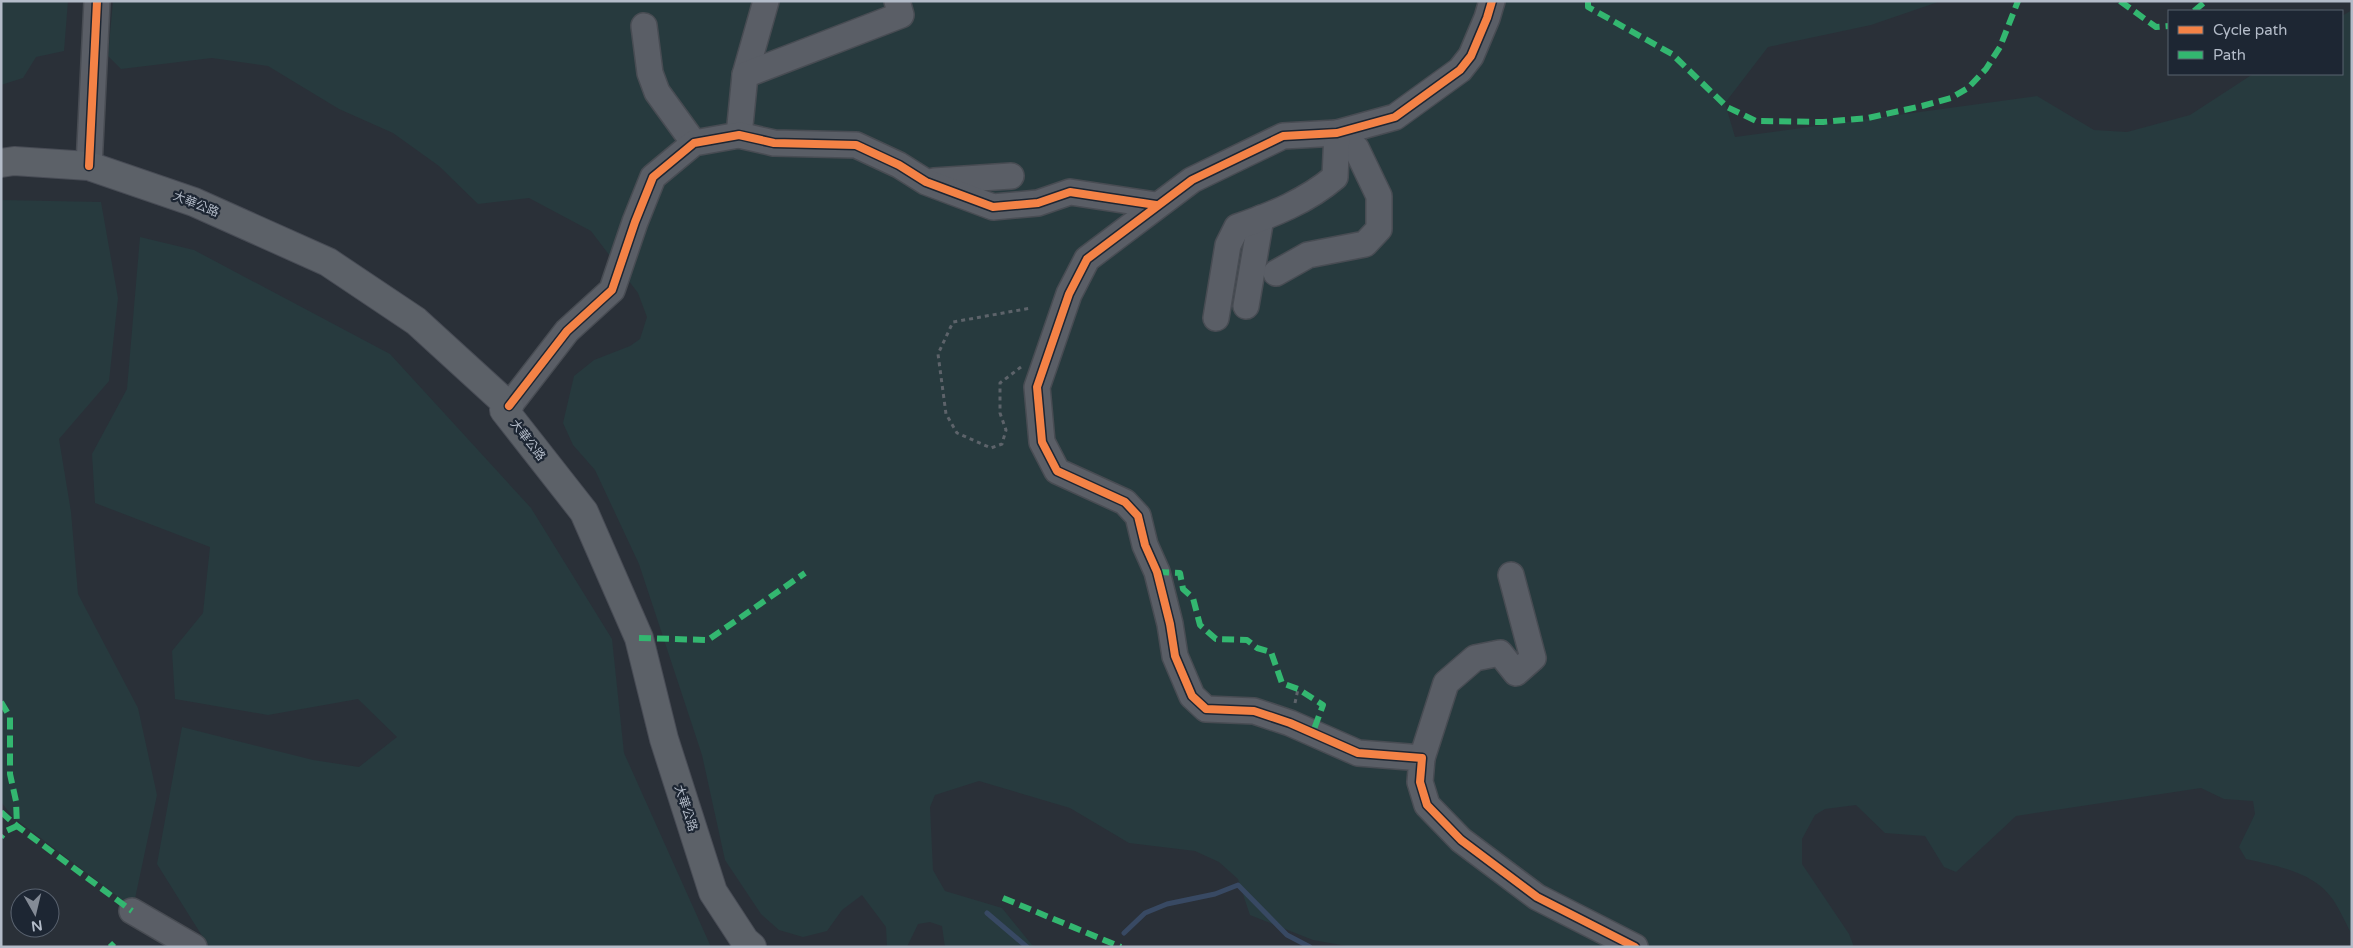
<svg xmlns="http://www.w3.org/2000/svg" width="2353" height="948" font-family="'Varela Round','Noto Sans TC',sans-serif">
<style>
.green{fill:#273a3e}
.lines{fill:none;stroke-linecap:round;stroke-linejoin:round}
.stream{stroke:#384963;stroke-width:5}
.minor-casing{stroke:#484c53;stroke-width:28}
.major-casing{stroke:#484c55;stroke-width:30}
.path{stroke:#5d636a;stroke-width:3;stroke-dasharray:4 4;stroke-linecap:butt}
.minor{stroke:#5a5e66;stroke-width:25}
.major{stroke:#5c6168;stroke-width:28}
.quiet{stroke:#33b770;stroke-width:6;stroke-dasharray:12 6;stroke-linecap:butt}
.cycleway-casing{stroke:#1d2633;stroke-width:11}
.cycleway{stroke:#f48246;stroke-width:8}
.labels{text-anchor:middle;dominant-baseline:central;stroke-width:4.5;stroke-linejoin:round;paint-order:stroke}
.street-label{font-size:12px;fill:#b4bcc9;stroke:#1d2633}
</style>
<rect width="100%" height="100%" fill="#2a3038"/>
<g class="green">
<path d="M1,1H68L64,51L36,57L23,78L1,85Z"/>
<path d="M113,1H1941L1871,25L1768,47L1725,103L1735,137L2037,96L2094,130L2127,132L2190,115L2253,74H2342V16L2352,10V935C2346,924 2341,912 2334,901C2315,872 2277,866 2246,859L2239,847L2255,814L2253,801L2224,799L2201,788L2016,816L1956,872L1944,867L1925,836L1885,833L1856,805L1825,809L1815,815L1802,839V864L1849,934L1854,947H1352L1313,940L1250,915L1238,879L1219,862L1195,851L1129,843L1070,808L979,781L935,795L930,807L933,870L945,891L1002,908L1032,945L1040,947H945L942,926L930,922L918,924L907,947H887L886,927L862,895L842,910L827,931L803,937L779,930L761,914L725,860L702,755L639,564L595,470L573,445L563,423L574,376L594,360L630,346L640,339L647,317L638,293L591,231L529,198L478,204L439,166L393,133L339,109L268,66L212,58L121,69L108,56Z"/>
<path d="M1,200L101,202L118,298L109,381L59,439L71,512L78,594L138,708L157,795L133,908L13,817L1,802Z"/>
<path d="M140,237L194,250L390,354L531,508L612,639L624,753L711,947H209L157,864L182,727L313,760L359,767L397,737L358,699L268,715L175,699L172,651L203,613L210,547L95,503L92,454L127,389Z"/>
</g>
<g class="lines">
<g class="stream">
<path d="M987,913L1027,947"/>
<path d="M1124,933L1145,913L1167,904L1215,894L1238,885L1287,935L1310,947"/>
</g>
<defs>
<g id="minor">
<path d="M1492,1L1487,18L1471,56L1460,70L1395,117L1337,133L1283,136L1192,180L1087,259L1069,294L1037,387L1042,442L1057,471L1125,502L1138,516L1145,545L1157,572L1170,624L1175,656L1192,696L1206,709L1254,711L1290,723L1358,753L1422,758L1420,782L1427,805L1461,840L1537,897L1635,947"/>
<path d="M644,26L650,73L657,92L694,143"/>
<path d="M745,75L766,1"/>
<path d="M739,135L745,75L901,15L897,1"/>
<path d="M89,166L97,1"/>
<path d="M934,181L1011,176"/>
<path d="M1276,273L1308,255L1365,244L1379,229V196L1356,148L1337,133"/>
<path d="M1246,306L1261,218"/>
<path d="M1216,318L1228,245L1237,227C1272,215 1307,201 1335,177L1337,133"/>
<path d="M509,406L567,331L612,290L635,222L653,177L694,143L739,135L774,143L856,145L899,165L926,182L993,207L1038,203L1070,192L1156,205"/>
<path d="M1422,758L1446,683L1475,658L1500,653L1516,673L1533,658L1511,575"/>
<path d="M132,911L194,947"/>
</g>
<path id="major" d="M1,163L14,161L89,166L194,202L328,262L416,321L509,406L504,410L584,512L639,638L664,739L713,892L745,941L752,947"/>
</defs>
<use href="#minor" class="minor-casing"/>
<use href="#major" class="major-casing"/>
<g class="path">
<path d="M1021,367L1000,383V413L1006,430L1002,444L991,448L957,433L946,414L938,354L953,322L1031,308"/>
<path d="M1295,703L1298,689"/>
</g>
<use href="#minor" class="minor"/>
<use href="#major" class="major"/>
<g class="quiet">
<path d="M1588,1V7L1672,54L1727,107L1756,121L1823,122L1868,118L1922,106L1951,98L1968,88L1986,69L2000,47L2018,1"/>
<path d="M2120,1L2156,27L2169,26"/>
<path d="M2194,11L2206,1"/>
<path d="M1157,572L1180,573L1183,589L1193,598L1200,625L1216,639L1247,640L1257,648L1271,652L1282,683L1298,689L1323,705L1313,732"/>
<path d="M639,638L708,640L805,573"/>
<path d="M1,702L10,717V774L16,801L17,826L6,831L1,837"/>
<path d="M1,812L17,826L132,911"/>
<path d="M1003,898L1121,947"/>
<path d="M110,943L114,947"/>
</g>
<defs>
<g id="cycleway">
<path d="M1492,1L1487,18L1471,56L1460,70L1395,117L1337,133L1283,136L1192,180L1087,259L1069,294L1037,387L1042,442L1057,471L1125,502L1138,516L1145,545L1157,572L1170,624L1175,656L1192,696L1206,709L1254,711L1290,723L1358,753L1422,758L1420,782L1427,805L1461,840L1537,897L1635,947"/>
<path d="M89,166L97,1"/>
<path d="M509,406L567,331L612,290L635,222L653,177L694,143L739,135L774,143L856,145L899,165L926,182L993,207L1038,203L1070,192L1156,205"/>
</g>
</defs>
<use href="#cycleway" class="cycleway-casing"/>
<use href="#cycleway" class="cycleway"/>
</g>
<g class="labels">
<g class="street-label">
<text transform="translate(196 204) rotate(22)">大華公路</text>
<text transform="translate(528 440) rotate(52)">大華公路</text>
<text transform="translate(686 808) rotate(72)">大華公路</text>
</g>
</g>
<rect width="2353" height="948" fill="none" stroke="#b4bcc9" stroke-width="5"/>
<rect x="2168" y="10" width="175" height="65" fill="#1d2633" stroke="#59626f"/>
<rect x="2178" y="26" width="25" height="8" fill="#f48246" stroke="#59626f"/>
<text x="2213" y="35" font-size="15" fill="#b4bcc9">Cycle path</text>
<rect x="2178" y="51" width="25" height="8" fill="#33b770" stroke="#59626f"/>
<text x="2213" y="60" font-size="15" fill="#b4bcc9">Path</text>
<g transform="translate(35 913) rotate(172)"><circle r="24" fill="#1d2633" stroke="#59626f"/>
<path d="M0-4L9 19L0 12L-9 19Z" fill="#848b96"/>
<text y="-8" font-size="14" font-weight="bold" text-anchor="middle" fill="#b4bcc9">N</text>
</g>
</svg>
